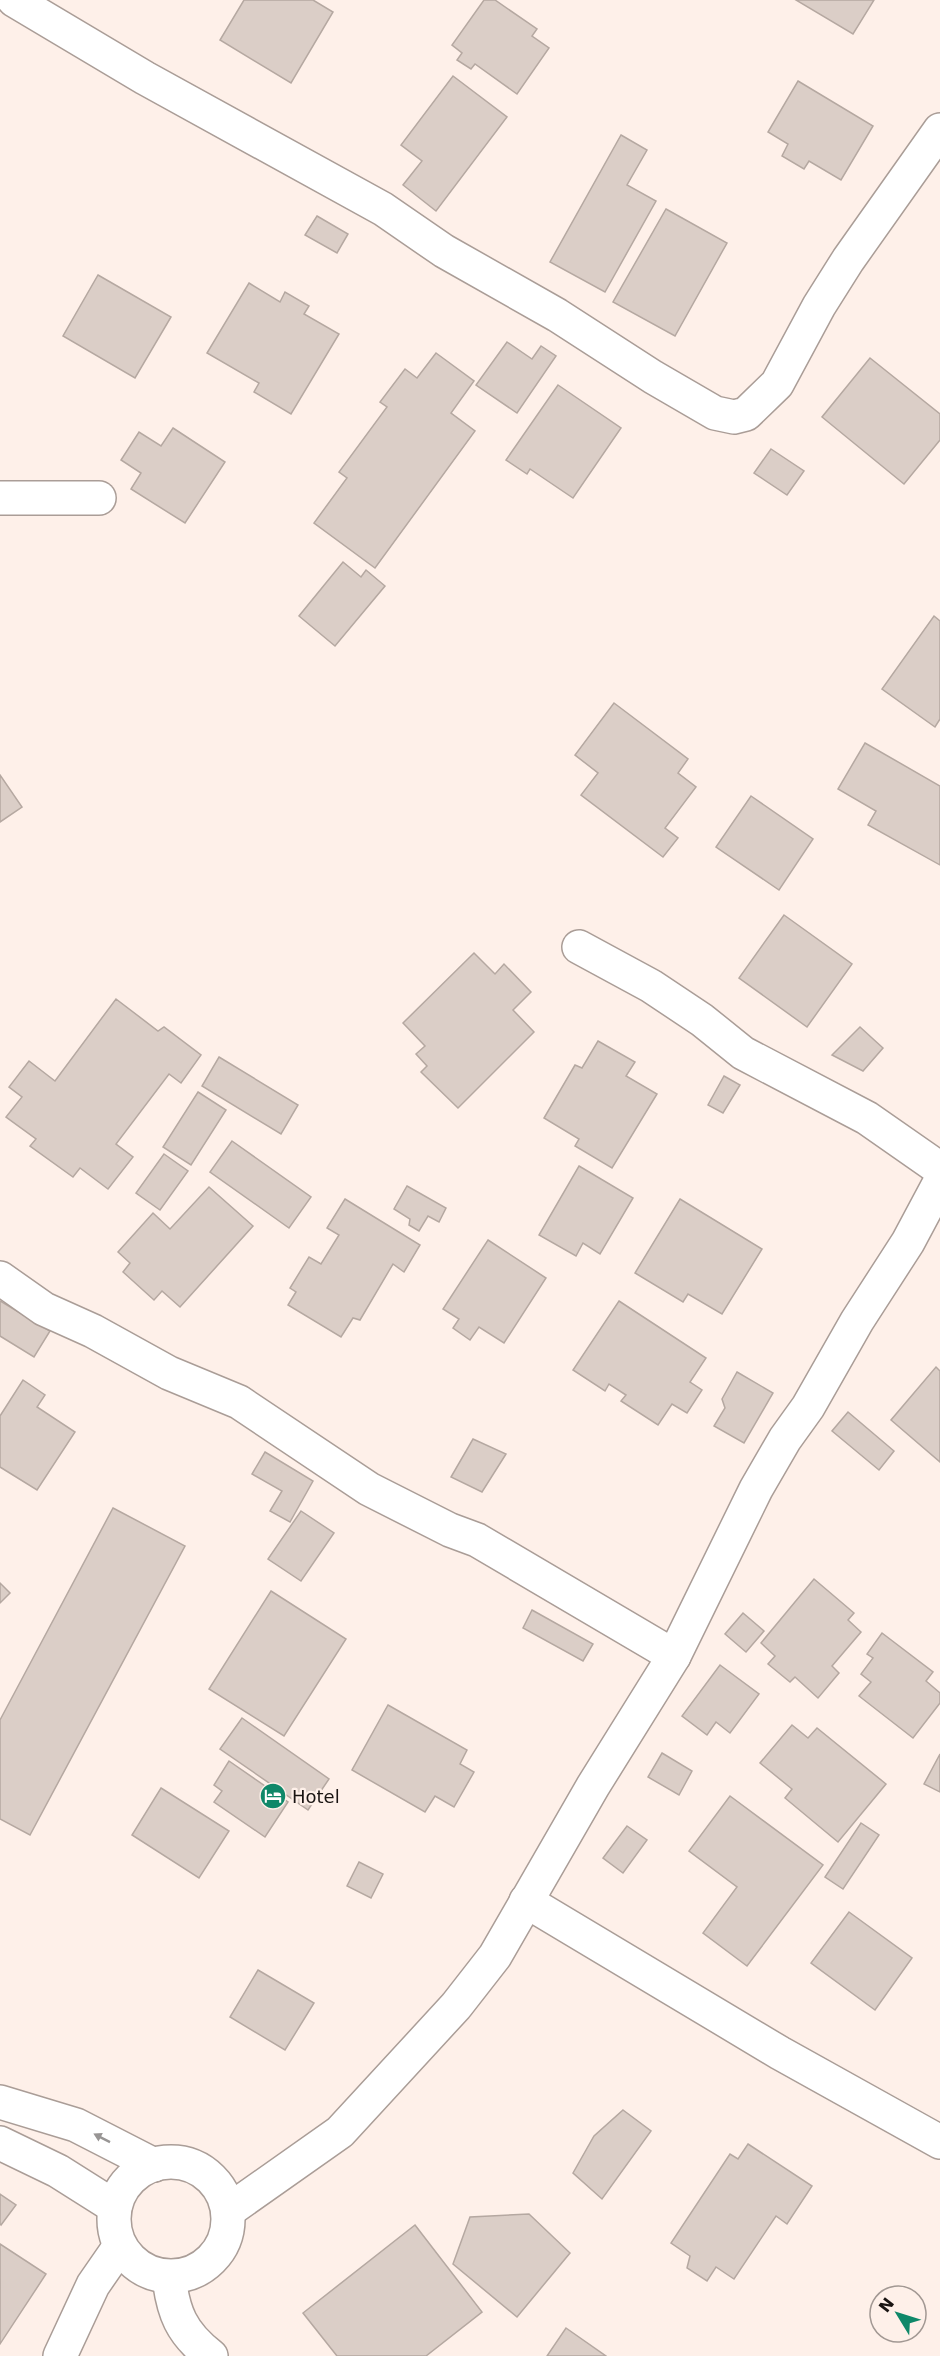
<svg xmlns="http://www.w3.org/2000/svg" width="940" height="2356" font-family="'DejaVu Sans',sans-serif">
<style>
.building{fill:#dbcec7;stroke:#b5a8a1;stroke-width:1.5}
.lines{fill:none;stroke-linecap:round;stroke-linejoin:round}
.street-casing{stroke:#aa9d97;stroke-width:36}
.secondary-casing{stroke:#aa9d97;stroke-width:36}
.street{stroke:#fff;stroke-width:33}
.secondary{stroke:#fff;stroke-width:33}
.oneway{fill:#989594}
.labels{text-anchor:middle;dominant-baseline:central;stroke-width:4.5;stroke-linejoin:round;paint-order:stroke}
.poi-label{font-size:18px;fill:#191412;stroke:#fef0e9;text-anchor:start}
</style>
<rect width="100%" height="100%" fill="#fef0e9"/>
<g class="building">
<path d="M244,0H313L333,12L291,83L220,40Z"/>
<path d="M484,0H495L537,29L532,36L549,48L517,94L475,64L471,69L457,60L462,53L452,45Z"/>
<path d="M796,0H874L853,34Z"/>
<path d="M453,76L507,117L436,211L403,185L422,161L401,145Z"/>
<path d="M798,81L873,126L841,180L809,161L804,169L782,156L788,144L768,132Z"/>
<path d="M621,135L647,150L627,185L656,201L605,292L550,262Z"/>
<path d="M666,209L727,243L675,336L613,302Z"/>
<path d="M317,216L348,234L337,253L305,235Z"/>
<path d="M98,275L171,317L135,378L63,336Z"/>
<path d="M249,283L280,302L285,292L309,306L304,314L339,334L291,414L254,392L259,383L207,353Z"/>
<path d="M507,342L532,359L541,346L556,356L517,413L476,385Z"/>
<path d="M436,353L474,381L451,413L475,431L375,568L314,523L347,478L339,472L387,407L380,402L405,369L417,378Z"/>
<path d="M870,358L940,414V440L904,484L822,417Z"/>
<path d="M558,385L621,428L573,498L530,469L527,474L506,460Z"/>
<path d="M173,428L225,462L185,523L131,489L141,473L121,460L139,432L161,446Z"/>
<path d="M771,449L804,471L787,495L754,473Z"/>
<path d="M343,562L361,577L366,570L385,586L335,646L299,616Z"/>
<path d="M934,616L940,621V719L935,727L882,689Z"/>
<path d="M614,703L688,759L678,773L696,787L665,828L678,838L663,857L581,795L598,773L575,755Z"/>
<path d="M865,743L940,786V865L868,825L876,811L838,789Z"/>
<path d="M0,775L22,807L0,822Z"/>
<path d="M751,796L813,839L779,890L716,847Z"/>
<path d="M784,915L852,964L807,1027L739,978Z"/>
<path d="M474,953L495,974L504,964L531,992L513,1010L534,1032L458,1108L421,1072L427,1066L416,1054L425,1046L403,1023Z"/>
<path d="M116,999L158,1031L164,1027L201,1055L181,1083L169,1074L116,1144L133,1157L108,1189L80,1168L73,1177L30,1146L36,1139L6,1117L22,1097L9,1087L29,1061L55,1081Z"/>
<path d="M860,1027L883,1048L863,1071L832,1055Z"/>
<path d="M598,1041L635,1062L626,1076L657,1094L612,1168L575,1146L579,1139L544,1118L575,1065L582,1068Z"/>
<path d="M219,1057L298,1105L281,1134L202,1086Z"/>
<path d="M724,1076L740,1085L723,1113L708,1105Z"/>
<path d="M198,1092L226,1110L191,1165L163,1147Z"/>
<path d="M232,1141L311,1197L289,1228L210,1172Z"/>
<path d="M164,1154L188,1171L160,1210L136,1193Z"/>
<path d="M579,1166L633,1198L600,1254L583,1243L576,1256L539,1235Z"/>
<path d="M407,1186L446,1208L439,1222L428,1216L419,1231L409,1225L410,1219L394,1209Z"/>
<path d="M209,1187L253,1226L180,1307L162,1291L154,1300L123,1272L130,1263L118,1252L153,1213L170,1229Z"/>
<path d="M345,1199L420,1245L404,1272L393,1264L360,1320L353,1318L341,1337L288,1305L296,1292L290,1288L309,1257L321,1264L339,1235L327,1228Z"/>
<path d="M680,1199L762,1249L722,1314L688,1294L683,1302L635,1273Z"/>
<path d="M488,1240L546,1278L504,1343L479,1327L470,1340L453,1328L459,1319L443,1309Z"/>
<path d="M0,1301L50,1331L34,1357L0,1336Z"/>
<path d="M619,1301L706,1358L690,1382L702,1390L687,1413L672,1404L658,1425L621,1401L626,1395L609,1384L605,1391L573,1370Z"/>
<path d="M936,1367L940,1371V1462L891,1420Z"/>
<path d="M737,1372L773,1393L744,1443L714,1426L725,1408L722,1399Z"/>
<path d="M23,1380L45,1395L37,1407L75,1432L37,1490L0,1467V1416Z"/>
<path d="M848,1412L894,1451L879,1470L832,1431Z"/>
<path d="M473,1439L506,1454L482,1492L451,1477Z"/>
<path d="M265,1452L313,1481L290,1522L270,1511L282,1491L252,1474Z"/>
<path d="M113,1508L185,1546L30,1835L0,1819V1720Z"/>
<path d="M301,1511L334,1533L301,1581L268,1559Z"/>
<path d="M814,1579L854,1613L848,1620L861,1632L832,1666L839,1673L818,1698L795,1677L790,1682L768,1664L775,1656L761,1643Z"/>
<path d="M0,1583L10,1593L0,1603Z"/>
<path d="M271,1591L346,1639L284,1736L209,1689Z"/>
<path d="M532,1610L593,1644L583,1661L523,1628Z"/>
<path d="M743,1613L764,1631L746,1652L725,1634Z"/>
<path d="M882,1633L933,1672L926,1681L940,1693V1703L913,1738L859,1696L871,1682L861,1674L873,1658L867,1654Z"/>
<path d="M720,1665L759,1694L730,1733L716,1722L707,1735L682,1716Z"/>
<path d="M388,1705L467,1750L460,1764L474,1772L454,1807L435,1796L425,1812L352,1770Z"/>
<path d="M242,1718L329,1779L308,1810L220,1749Z"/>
<path d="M792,1725L808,1738L817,1728L886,1784L838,1842L785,1798L792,1789L760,1763Z"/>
<path d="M662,1753L692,1771L679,1795L648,1777Z"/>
<path d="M940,1754V1792L924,1784Z"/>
<path d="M229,1761L288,1802L265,1837L214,1802L222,1791L214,1785Z"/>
<path d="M161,1788L229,1831L199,1878L132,1835Z"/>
<path d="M730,1796L823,1865L747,1966L703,1933L737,1887L689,1851Z"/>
<path d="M861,1823L879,1835L843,1889L825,1877Z"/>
<path d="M627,1826L647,1840L623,1873L603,1858Z"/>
<path d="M359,1862L383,1874L371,1898L347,1886Z"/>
<path d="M849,1912L912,1958L875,2010L811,1963Z"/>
<path d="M258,1970L314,2003L285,2050L230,2017Z"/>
<path d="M623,2110L651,2131L602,2199L573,2173L594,2136Z"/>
<path d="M748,2144L812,2186L787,2224L776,2216L734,2279L716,2267L707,2281L687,2268L690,2256L671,2243L730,2154L738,2159Z"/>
<path d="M0,2194L16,2205L1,2225L0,2224Z"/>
<path d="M529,2214L570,2253L517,2317L453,2264L470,2217Z"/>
<path d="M415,2225L482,2312L426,2356H337L303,2313Z"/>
<path d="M0,2244L46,2274L0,2344Z"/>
<path d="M566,2328L606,2356H547Z"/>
</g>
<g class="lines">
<defs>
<g id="street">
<path d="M14,0L145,78L383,209L444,251L557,315L653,377L715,413L734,417L746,414L777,384L819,306L848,260L940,130"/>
<path d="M0,498H99"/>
<path d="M579,947L651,986L702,1020L743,1053L867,1118L940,1169"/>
<path d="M0,1278L44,1309L93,1331L169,1373L239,1402L369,1489L450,1530L477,1540L674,1656"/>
<path d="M526,1901L780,2053L940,2142"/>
<path d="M228,2211L340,2132L456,2006L495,1956L593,1786L674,1656L756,1489L785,1439L808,1407L857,1321L908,1242L940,1182"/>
<path d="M60,2356L93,2285L120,2246"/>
</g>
<g id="secondary">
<path d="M0,2102L76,2125L154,2165"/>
<path d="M0,2143L58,2171L115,2207"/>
<circle cx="171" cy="2219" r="57"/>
<path d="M169,2277C173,2312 181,2333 211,2356"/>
</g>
</defs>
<use href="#street" class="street-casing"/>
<use href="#secondary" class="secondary-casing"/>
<use href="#street" class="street"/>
<use href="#secondary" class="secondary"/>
</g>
<defs><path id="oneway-solid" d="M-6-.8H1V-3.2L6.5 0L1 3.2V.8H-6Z" transform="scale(1.5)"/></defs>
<use class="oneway" href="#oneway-solid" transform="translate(102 2138) rotate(-153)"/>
<defs>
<symbol id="hotel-disc" viewBox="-11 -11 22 22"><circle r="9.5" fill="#0f8869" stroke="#fef0e9"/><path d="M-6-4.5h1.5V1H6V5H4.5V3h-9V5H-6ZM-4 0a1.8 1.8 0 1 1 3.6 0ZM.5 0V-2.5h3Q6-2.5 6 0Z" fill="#fff"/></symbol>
</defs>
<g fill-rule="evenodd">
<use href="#hotel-disc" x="258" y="1781" width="30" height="30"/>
</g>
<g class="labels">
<g class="poi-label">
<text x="292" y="1796">Hotel</text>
</g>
</g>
<g transform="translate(898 2314) rotate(308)"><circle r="28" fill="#fef0e9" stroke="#a29893" stroke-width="1.5"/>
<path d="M0-4.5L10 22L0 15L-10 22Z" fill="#0f8869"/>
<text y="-9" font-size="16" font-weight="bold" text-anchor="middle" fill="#191412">N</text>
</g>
</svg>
